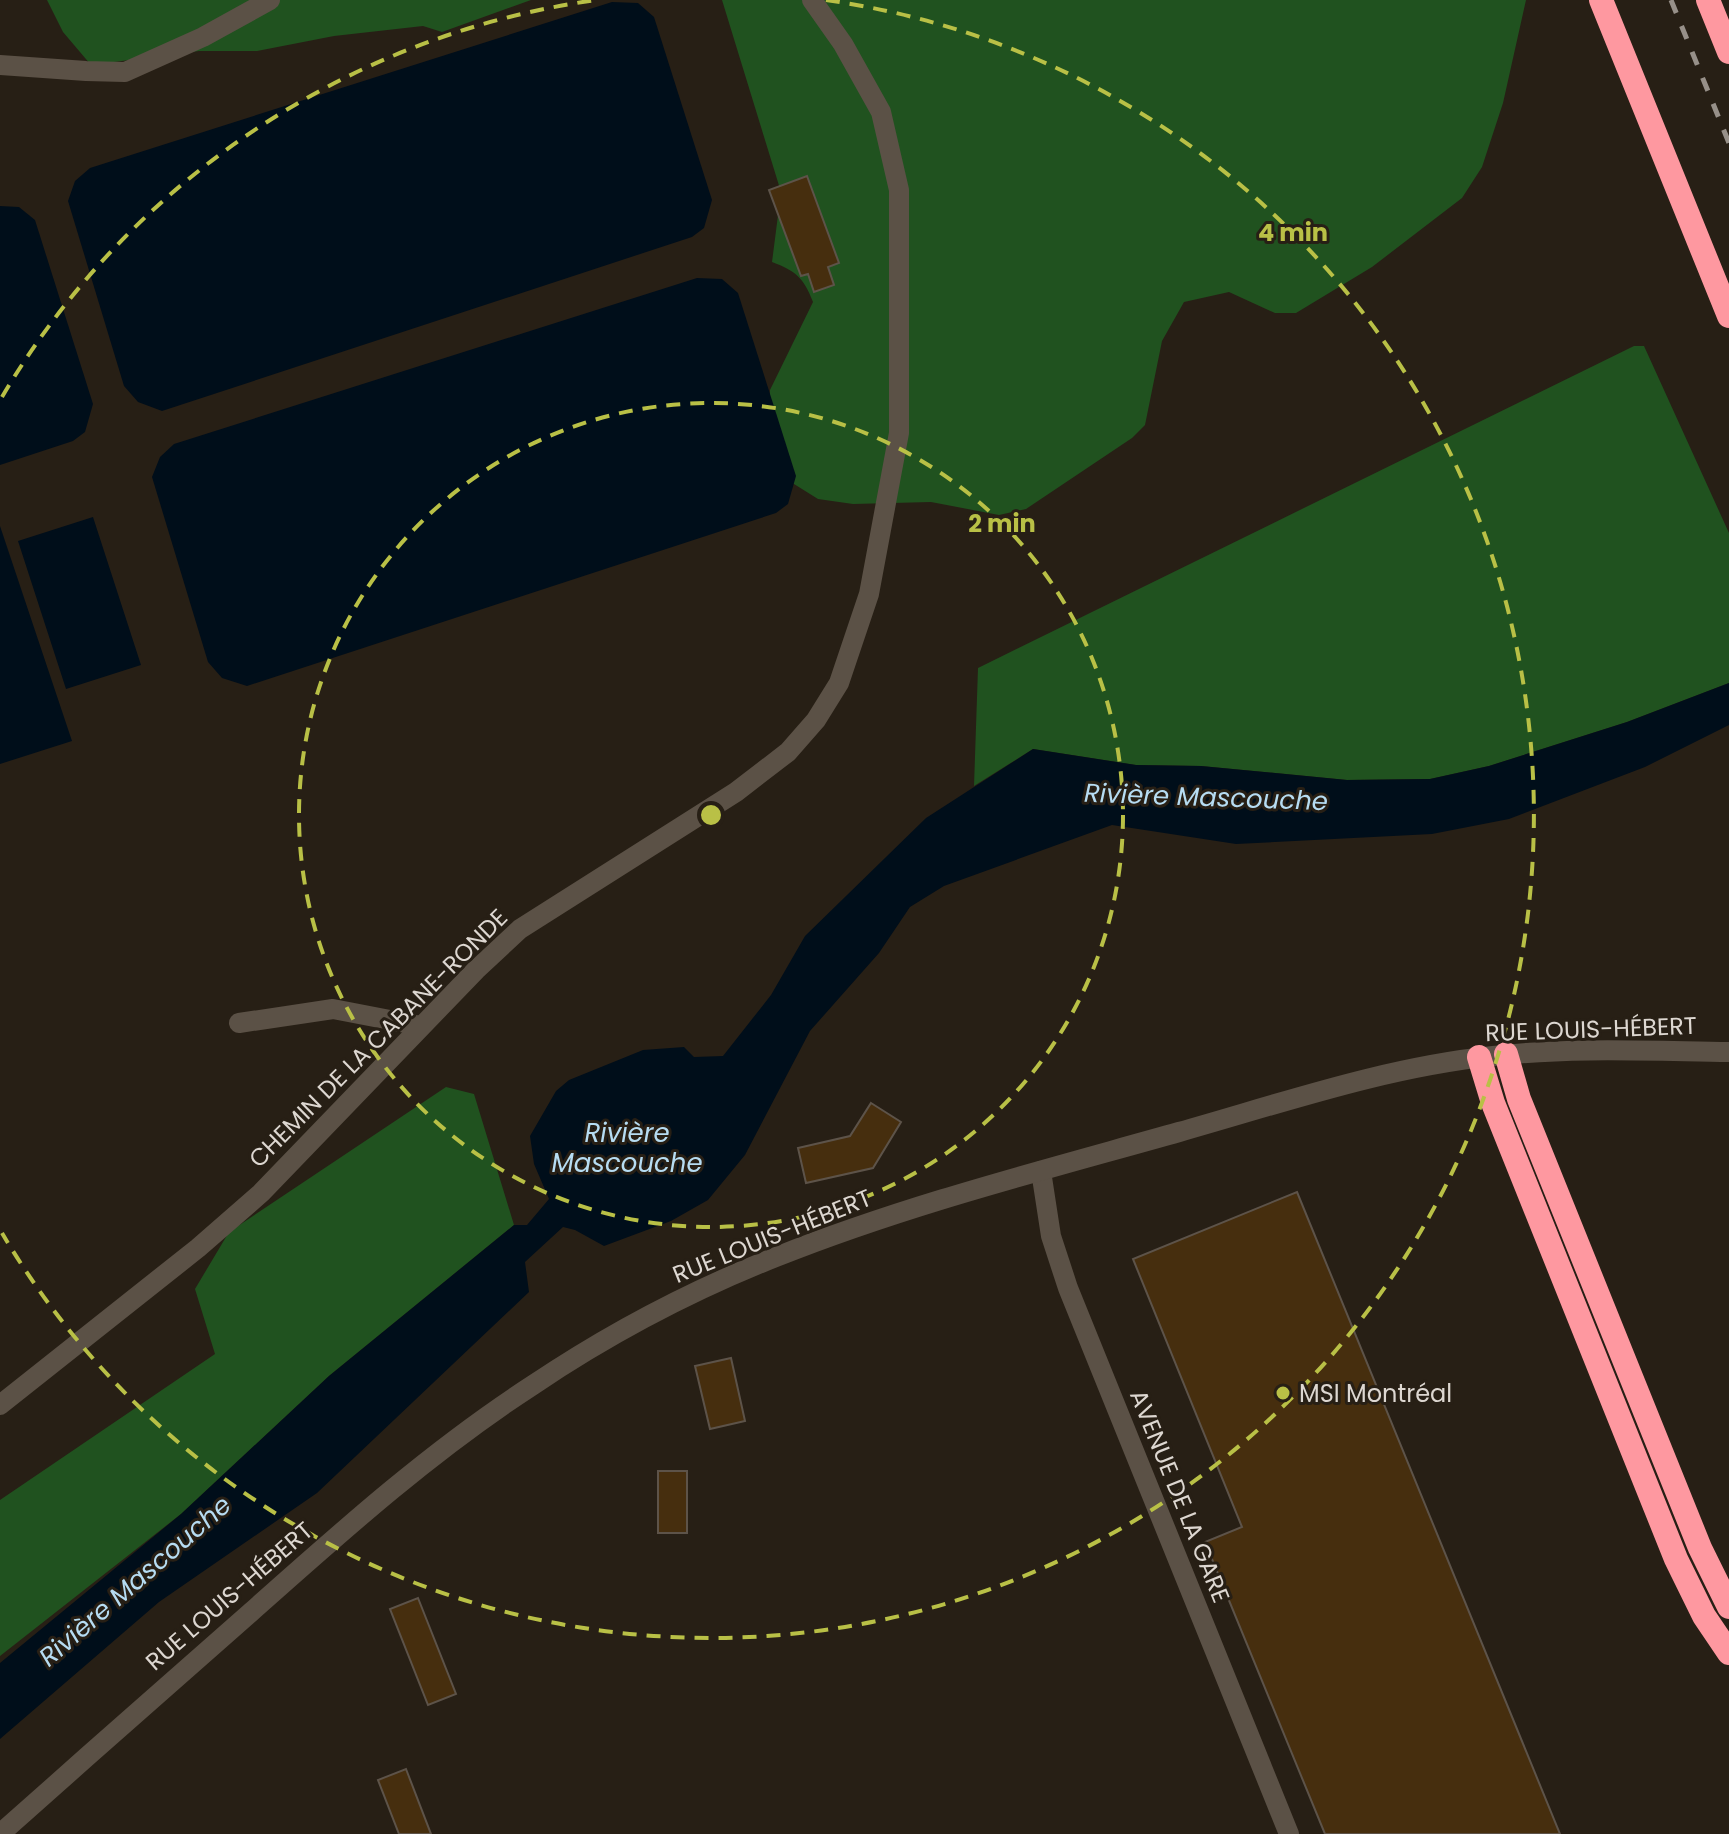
<svg xmlns="http://www.w3.org/2000/svg" width="1729" height="1834" font-family="Poppins,sans-serif">
<style>
.forest{fill:#20521f}
.water{fill:#000e1a}
.building{fill:#462e0e;stroke:#5d5349;stroke-width:2}
.lines{fill:none;stroke-linecap:round;stroke-linejoin:round}
.minor{stroke:#5b5146;stroke-width:20}
.highway{stroke:#fe98a0;stroke-width:24}
.rail{stroke:#979089;stroke-width:5;stroke-dasharray:14 14;stroke-linecap:butt}
.ring{fill:none;stroke:#b9c046;stroke-width:4;stroke-dasharray:14 10}
.poi-dot{fill:#b9c046;stroke:#271f15;stroke-width:3}
.labels{text-anchor:middle;dominant-baseline:central;stroke-width:6;stroke-linejoin:round;paint-order:stroke}
.street-label{font-size:24px;fill:#ddd7d1;stroke:#271f15}
.poi-label{font-size:24px;fill:#ddd7d1;stroke:#271f15;text-anchor:start}
.water-label{font-size:26px;font-style:italic;fill:#b6dcf2;stroke:#271f15}
.centre{fill:#b9c046;stroke:#271f15;stroke-width:4}
.ring-label{font-size:24px;text-anchor:middle;font-weight:bold;fill:#b9c046;stroke:#271f15;stroke-width:6;stroke-linejoin:round;paint-order:stroke}
</style>
<rect width="100%" height="100%" fill="#271f15"/>
<g class="forest">
<path d="M47,0H531L442,32L423,26L334,36L257,51H199L91,65L63,32Z"/>
<path d="M722,0H1526L1503,103L1482,167L1462,198L1372,267L1296,313H1275L1229,292L1184,302L1162,341L1145,425L1132,438L1026,509L999,515L931,502L853,504L818,499L778,474L769,455L770,390L813,302C804,278 796,271 772,262L781,192Z"/>
<path d="M1634,346H1644L1729,533V683L1627,722L1489,766L1430,779L1347,780L1201,766L1136,765L1033,749L974,786L978,668Z"/>
<path d="M446,1087L474,1094L514,1225L329,1376L181,1514L0,1656V1500L215,1354L195,1289L229,1232Z"/>
</g>
<g class="water">
<path d="M612,2L638,3L654,17L712,200L704,228L692,237L162,411L138,402L124,386L68,201L75,181L90,168Z"/>
<path d="M0,206L19,207L35,220L93,404L85,432L73,441L0,465Z"/>
<path d="M697,278L722,279L738,293L796,476L788,504L776,513L247,686L222,678L208,662L152,477L160,457L174,444Z"/>
<path d="M93,517L141,665L66,689L18,541Z"/>
<path d="M0,526L72,741L0,764Z"/>
<path d="M1729,683V725L1645,767L1509,819L1432,834L1236,844L1112,825L944,886L910,907L879,953L810,1031L745,1155L708,1200L671,1221L604,1246L575,1230L563,1227L525,1262L529,1292L317,1493L159,1602L0,1739V1663L181,1514L329,1376L514,1225H527L549,1199L534,1164L530,1136L556,1091L569,1080L643,1050L684,1047L694,1057L723,1056L771,995L805,936L926,818L1033,749L1136,765L1201,766L1347,780L1430,779L1489,766L1627,722Z"/>
</g>
<g class="building">
<path d="M807,176L839,263L828,267L834,285L814,292L808,274L801,276L769,190Z"/>
<path d="M871,1103L901,1122L873,1168L806,1183L798,1148L850,1136Z"/>
<path d="M1297,1192L1560,1834H1325L1205,1542L1242,1527L1133,1259Z"/>
<path d="M731,1358L745,1421L710,1429L695,1366Z"/>
<rect x="658" y="1471" width="29" height="62"/>
<path d="M418,1598L456,1694L428,1705L390,1609Z"/>
<path d="M406,1769L431,1834H399L378,1780Z"/>
</g>
<g class="lines">
<g class="minor">
<path d="M0,65L86,71L125,72L203,37L270,0"/>
<path d="M239,1023L333,1009L421,1026"/>
<path d="M1041,1171L1051,1236L1068,1288L1289,1834"/>
<path d="M0,1405L198,1248L261,1193L476,970L520,929L736,792L788,752L816,720L839,683L869,594L899,433V190L881,112L843,44L812,0"/>
<path d="M0,1834C83,1760 167,1686 250,1613C341,1532 431,1451 533,1385C609,1334 690,1291 776,1257C906,1205 1044,1170 1179,1132C1282,1103 1386,1067 1493,1056C1572,1047 1651,1051 1729,1052"/>
</g>
<g class="highway">
<path d="M1601,0L1729,316"/>
<path d="M1708,0L1729,52"/>
<path d="M1506,1054L1519,1099L1700,1548L1729,1607"/>
<path d="M1479,1057L1493,1103L1676,1559L1704,1616L1729,1653"/>
</g>
<path class="rail" d="M1671,0L1729,143"/>
</g>
<g class="ring">
<circle cx="711" cy="815" r="412"/>
<path d="M2 397A823 823 0 0 1 596 0M826 0A823 823 0 1 1 2 1233"/>
</g>
<circle class="poi-dot" cx="1283" cy="1393" r="8"/>
<g class="labels">
<g class="street-label">
<text transform="translate(1591 1029) rotate(-2)">RUE LOUIS-HÉBERT</text>
<text transform="translate(378 1038) rotate(-45)">CHEMIN DE LA CABANE-RONDE</text>
<text transform="translate(772 1236) rotate(-22)">RUE LOUIS-HÉBERT</text>
<text transform="translate(1180 1496) rotate(68)">AVENUE DE LA GARE</text>
<text transform="translate(229 1596) rotate(-41)">RUE LOUIS-HÉBERT</text>
</g>
<g class="poi-label">
<text x="1299" y="1393">MSI Montréal</text>
</g>
<g class="water-label">
<text transform="translate(1206 797) rotate(2)">Rivière Mascouche</text>
<text x="627" y="1133">Rivière<tspan x="627" dy="30">Mascouche</tspan></text>
<text transform="translate(135 1581) rotate(-41)">Rivière Mascouche</text>
</g>
</g>
<circle cx="711" cy="815" r="12" class="centre"/>
<g class="ring-label">
<text x="1293" y="241">4 min</text>
<text x="1002" y="532">2 min</text>
</g>
</svg>
